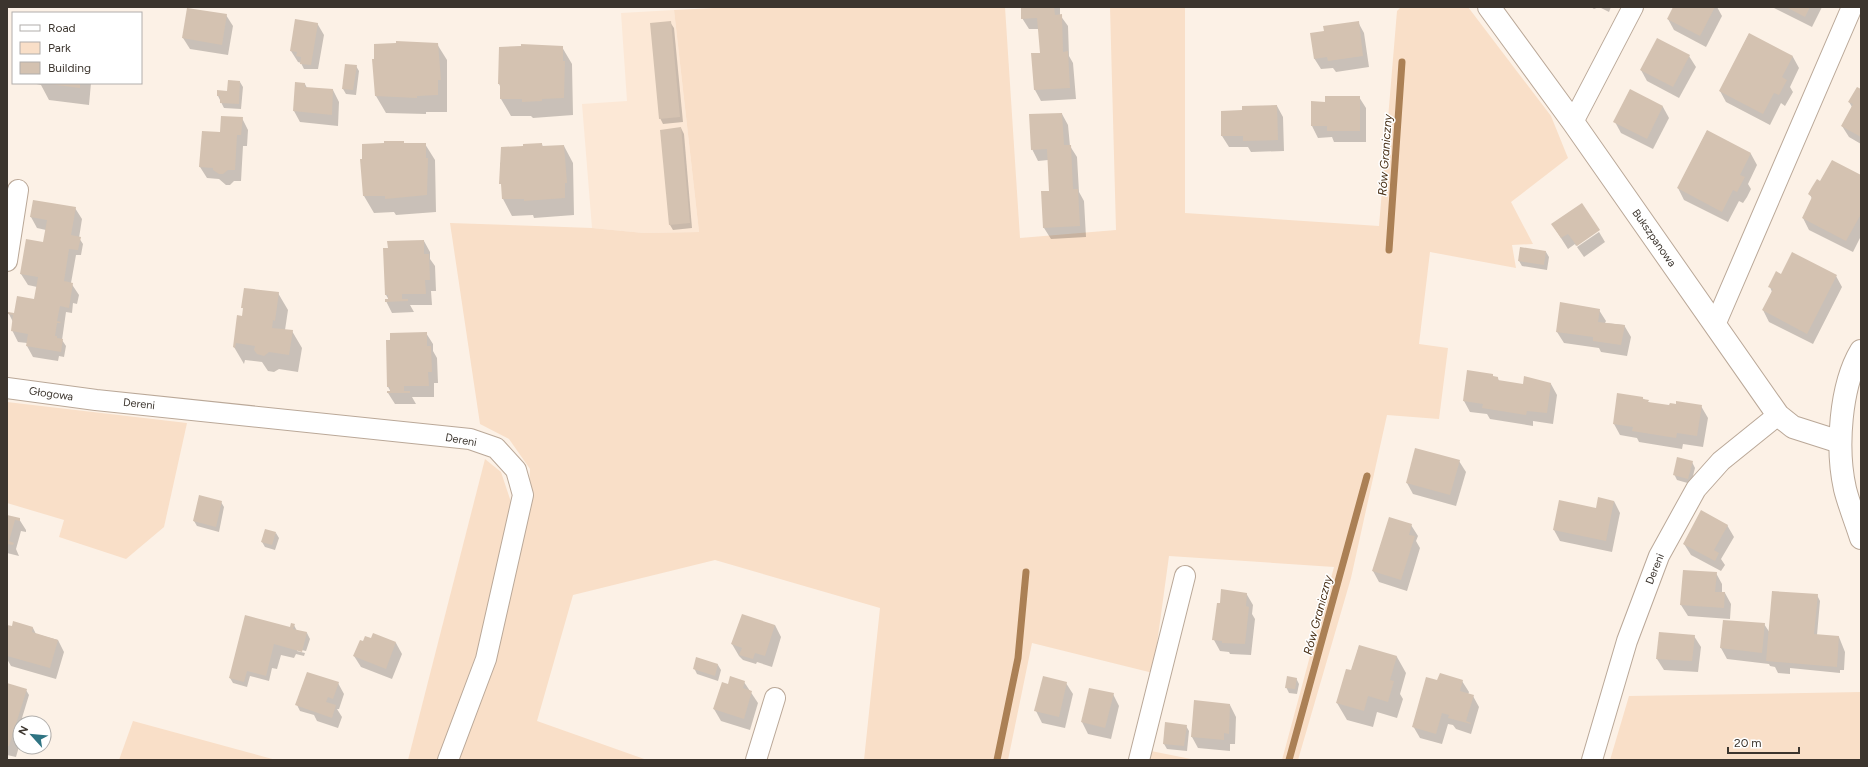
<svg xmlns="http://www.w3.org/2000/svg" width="1868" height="767" font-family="Figtree,sans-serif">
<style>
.built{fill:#fce8d6}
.green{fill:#f9dfc8}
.shadow{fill:#0003}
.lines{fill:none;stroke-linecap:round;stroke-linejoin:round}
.stream{stroke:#ab8055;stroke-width:7}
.building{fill:#d4c2b1}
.minor-casing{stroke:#baa898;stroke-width:22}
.tertiary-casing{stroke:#baa898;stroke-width:24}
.minor{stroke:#fff;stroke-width:20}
.tertiary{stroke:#fff;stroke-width:22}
.labels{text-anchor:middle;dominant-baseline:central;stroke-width:3;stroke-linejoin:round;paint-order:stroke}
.street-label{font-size:11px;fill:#3c352e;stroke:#fff}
.water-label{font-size:12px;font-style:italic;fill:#493016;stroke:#fff}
</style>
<rect width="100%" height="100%" fill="#fcf1e6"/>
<path class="built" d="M674,10L699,232L644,233L592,228L582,104L627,101L621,13Z"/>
<g class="green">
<path d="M734,7H1005L1020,238L1116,230L1110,7H1185V213L1379,226L1397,11L1401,7H1468L1551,116L1568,158L1511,202L1533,244L1512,245L1516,268L1430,252L1419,344L1448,348L1439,419L1387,415L1351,578L1298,760H1282L1334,567L1169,556L1153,673L1032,643L1008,760H864L880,608L715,560L573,595L537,721L647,760H455L528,510L530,469L509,439L480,424L450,223L592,228L644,233L699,232L674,10Z"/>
<path d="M7,402L187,423L164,527L126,559L59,537L64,520L7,503Z"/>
<path d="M485,459L501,472L511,502L481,641L438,760H408Z"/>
<path d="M1861,692V760H1610L1629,696Z"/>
<path d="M133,721L276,760H119Z"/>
<path d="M1151,751L1196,760H1149Z"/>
</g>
<g class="shadow">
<path d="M1022,7H1060V15L1068,26L1069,56L1073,63L1076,99L1041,101L1035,90L1032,54H1041L1039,29H1029L1022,18Z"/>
<path d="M1591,7H1611L1609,12L1599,7L1594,9Z"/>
<path d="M1674,7H1717L1722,16L1706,47L1674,30L1668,19Z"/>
<path d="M1772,7H1822L1812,27Z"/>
<path d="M226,15L233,26L228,55L190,49L183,38Z"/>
<path d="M670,22L674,28L683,122L663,124L660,118Z"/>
<path d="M1358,22L1364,33L1369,67L1336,72L1333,68L1321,69L1314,58Z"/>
<path d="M317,23L324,35L318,69H304L301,63L298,62L291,51Z"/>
<path d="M1749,34L1793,57L1799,68L1790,87L1793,92L1785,106L1781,103L1770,125L1726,102L1720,91Z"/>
<path d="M437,44L447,60V112H426V114L386,113L376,96L373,60Z"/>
<path d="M540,45L542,47H562L572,64L573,115L533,118L531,116H511L501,99V88L499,84L500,48Z"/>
<path d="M1689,56L1696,67L1679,98L1647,81L1641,70Z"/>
<path d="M356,66L359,71L356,95L346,94L343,89Z"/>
<path d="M240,82L243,87L241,109L224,108L218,96L228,92Z"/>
<path d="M32,83H91L89,105L49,100L41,85Z"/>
<path d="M305,84L307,88L333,90L339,102L338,126L300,122L294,111L295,99Z"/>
<path d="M1630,90L1663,107L1669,118L1653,149L1621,133L1615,122Z"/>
<path d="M1861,90V144L1849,137L1842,126L1852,107L1849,102Z"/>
<path d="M1359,97L1366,108V142H1334L1332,137L1318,138L1312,126V102L1326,103Z"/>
<path d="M1277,106L1283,117L1284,151L1251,152L1248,147H1229L1222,136L1243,110Z"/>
<path d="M1062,114L1068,125L1070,146L1077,157L1079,192L1084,201L1086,237L1051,239L1044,228L1051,192L1048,160L1038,161L1032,149Z"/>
<path d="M242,118L248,130L247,146H243L241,181H234L230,185H226L219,179L207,178L200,167L220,133Z"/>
<path d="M681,128L684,134L692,228L673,230L670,225Z"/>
<path d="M1707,131L1751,154L1757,165L1748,184L1751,189L1747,197L1743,203L1739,201L1728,222L1684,200L1678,188Z"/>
<path d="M405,144H425L435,160L436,212L396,215L394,212L374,213L364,196L361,160Z"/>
<path d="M542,144L543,147L564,146L573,163L574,215L534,218L533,215L512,216L503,199L500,163L524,147Z"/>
<path d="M1861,176V236L1853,252L1809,230L1803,218L1812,199L1810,194L1821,183Z"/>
<path d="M75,208L82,219L79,238L83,244L81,255H76L71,283L79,295L77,304L73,303L72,313L66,312L62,340L66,346L64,357L59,356L58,361L33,357L27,346V343L18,342L12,330L13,322L9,314H15L35,300L37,287L28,285L21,274L44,243L46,230L37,228L31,217Z"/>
<path d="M1552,224L1598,230L1576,246L1575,244L1568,249Z"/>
<path d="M1599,232L1605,242L1584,257L1577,247Z"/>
<path d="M424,241L430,252V259L435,266L436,291H431L432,305H410L414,312L392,313L386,301L389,300L386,295Z"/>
<path d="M1546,252L1549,257L1547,270L1522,266L1519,261Z"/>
<path d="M1781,275L1836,276L1842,287L1813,344L1769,322L1763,310L1772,292L1770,287Z"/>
<path d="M278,293L288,310L285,330L292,331L302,348L298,372L279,369L274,372L268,371L262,362L245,360L244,364L234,347L243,317L244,310L242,307Z"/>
<path d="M1599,310L1606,321L1605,323L1624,325L1631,337L1627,356L1601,352L1599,348L1564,343L1557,332Z"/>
<path d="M426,333L433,344V351L437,358L438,383H434V397H412L416,404H395L388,393L391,392L388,387Z"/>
<path d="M1494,378H1498L1499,381L1524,386L1551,384L1557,395L1553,424L1533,421V426L1490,419L1487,414L1470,412L1464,401Z"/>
<path d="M1642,398L1650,403L1670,406H1701L1708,418L1703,447L1683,444L1682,449L1639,442L1637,438L1620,435L1614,424Z"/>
<path d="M1459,461L1466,472L1456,506L1413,494L1407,483Z"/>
<path d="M1692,462L1695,468L1691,484L1677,480L1674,474Z"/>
<path d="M1614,501L1620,513L1612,552L1560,541L1554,530Z"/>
<path d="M221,502L224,507L219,532L197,526L194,521Z"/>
<path d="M7,516L19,519L26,530V532L21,531L16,549L19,556L7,553Z"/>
<path d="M1411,525L1418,536L1416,541L1420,548L1407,591L1379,582L1373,571Z"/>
<path d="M1727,525L1734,537L1721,559L1725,565L1721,571L1691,555L1684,544Z"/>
<path d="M276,533L279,538L275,550L265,547L262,542Z"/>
<path d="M1684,571L1716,573L1722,584V593H1725L1731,604L1730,619L1688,616L1681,605Z"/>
<path d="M1246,593L1253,605L1252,614L1255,619L1251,655L1230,654L1229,652L1220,651L1214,640Z"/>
<path d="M1817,595L1820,601L1817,635L1839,637L1845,652L1844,670H1840V673L1790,668V674L1778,673L1775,667L1770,666L1769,664L1727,659L1721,648L1724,621L1764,624L1770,633Z"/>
<path d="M294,625L297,631L307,633L310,639L306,651L297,649V651L305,653L304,656L296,654L294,658L281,655L277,669L272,668L269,681L250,676L247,687L233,683L230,678Z"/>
<path d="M775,625L781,637L772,667L757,662L756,664L743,660L739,656L732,644Z"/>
<path d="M7,626L33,628L36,634L58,640L64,652L56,679L11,666L7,659Z"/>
<path d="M1694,636L1701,647L1698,672L1664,670L1657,659Z"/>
<path d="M364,643H396L402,654L392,679L361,667L354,656Z"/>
<path d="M1359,646L1397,657L1406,673L1400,694L1403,699L1397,718L1377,712L1373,727L1347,720L1337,703L1352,672Z"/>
<path d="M697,658L718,665L721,670L718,681L697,674L694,668Z"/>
<path d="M1296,678L1299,684L1297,694L1289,693L1286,687Z"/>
<path d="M1438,681H1462L1469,692L1468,695L1473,696L1479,707L1471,734L1456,729L1453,725L1448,724L1442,744L1420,738L1413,726Z"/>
<path d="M744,682L758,703L750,730L721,721L714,709L729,685Z"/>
<path d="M338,683L344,694L339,709H337L342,717L338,728L317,721L314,715L300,711L297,705Z"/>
<path d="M1066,683L1073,694L1065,728L1042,723L1036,711Z"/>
<path d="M7,684L26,690L29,695L22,718L25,723H20V743L16,757L7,755Z"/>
<path d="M1090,689L1113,694L1119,706L1111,739L1088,734L1082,722Z"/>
<path d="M1230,705L1236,717L1235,744H1230V751L1198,748L1192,737Z"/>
<path d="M1186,726L1189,731L1187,751L1167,749L1164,744Z"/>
</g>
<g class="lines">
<g class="stream">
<path d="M1389,250L1402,62"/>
<path d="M997,760L1018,658L1026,572"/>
<path d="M1289,760L1367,476"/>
</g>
</g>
<g class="building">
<path d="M1021,7H1054L1055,15L1062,14L1063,52L1068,51L1070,88L1034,90L1031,53H1040L1037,18L1021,19Z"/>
<path d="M1673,7H1715L1700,36L1667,19Z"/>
<path d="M1786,7H1810L1805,17Z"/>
<path d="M187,8L227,14L222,45L182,38Z"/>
<path d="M295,19L318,23L311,65L300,64L301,57L296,56L297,52L290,51Z"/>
<path d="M671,21L680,117L659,119L650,23Z"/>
<path d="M1359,21L1363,56L1328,61L1327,57L1314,59L1310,33L1324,31L1323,26Z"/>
<path d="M1749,33L1793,56L1782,77L1787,80L1779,95L1774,93L1763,114L1719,91Z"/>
<path d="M1657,38L1690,55L1673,87L1640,70Z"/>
<path d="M396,41L438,43L441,80H438V95L417,96V98L375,96L372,59H374V44L396,43Z"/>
<path d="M521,44L563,46V61H565L564,98L542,99V101L522,102V99H500V84H498L499,47L521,46Z"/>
<path d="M345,64L357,65L353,90L342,89Z"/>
<path d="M228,80L240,81L239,104L220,103V96H217V90L227,91Z"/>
<path d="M295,82L305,83V87L333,89L332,115L293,111Z"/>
<path d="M41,83H80V88Z"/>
<path d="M1857,87L1861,89V137L1841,126L1853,104L1848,102Z"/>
<path d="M1630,89L1663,106L1647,139L1613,122Z"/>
<path d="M1325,96H1360V131H1327V126H1311V101L1325,102Z"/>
<path d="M1277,105L1278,140L1243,141V136H1221V111L1242,110V106Z"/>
<path d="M1062,113L1064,145H1071L1073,189H1078L1080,226L1043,228L1041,191H1049L1047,149L1031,150L1029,114Z"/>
<path d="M221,116L243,117L241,135H237L235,170H228L223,174H219L213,170V168L199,167L202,131L220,132Z"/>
<path d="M681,127L690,223L669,225L660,130Z"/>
<path d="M1707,130L1751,153L1740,175L1745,177L1737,192L1733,190L1722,212L1677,188Z"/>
<path d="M384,141H404V143H426V158H428L427,195L385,199V196H363L360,159H362V144L384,143Z"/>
<path d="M542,143V146L564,145L567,183H565V198L524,201V199H502L501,184H499L501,147L523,146V144Z"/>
<path d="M1832,160L1861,175V214L1846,241L1802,218L1812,197L1808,194L1812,187L1817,179L1820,181Z"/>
<path d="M33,200L76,207L71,235L81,237L78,250L69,249L64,281L73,283L69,308L60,306L57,321L61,322L60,323H57L55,336H57V338L63,339L61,352L26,346L28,334L11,331L13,315L8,314V312L14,313L17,296L34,299L38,277L20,274L26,239L43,242L47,220L30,217Z"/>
<path d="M1582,203L1600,230L1577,246L1568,234L1561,238L1551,224Z"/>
<path d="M424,240V254H429L430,280H425L426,294H402V299H408V301L385,302V299H388V295H385L383,248H388L387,241Z"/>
<path d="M1520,247L1546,251L1544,265L1518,261Z"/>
<path d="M1792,252L1837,275L1807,334L1762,310L1773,289L1768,287L1776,271L1781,274Z"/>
<path d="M244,288L279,292L275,321L273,320L272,328L293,330L289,355L269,352L264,356L257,354L254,350L255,346L236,343L235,348L233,347L237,315L242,316L243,308H241Z"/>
<path d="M1560,302L1600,309L1598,322L1625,325L1621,345L1593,341V337L1556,332Z"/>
<path d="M427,332V346H431L432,372H428L429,386H404V391H410V393H387V391H390V387H387L386,340H390V333Z"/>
<path d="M1467,370L1493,374V376L1498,377V380L1523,384L1524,376L1551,383L1547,413L1527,411L1526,415L1482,408L1483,404L1463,401Z"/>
<path d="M1617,393L1643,397V399L1649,400L1648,402L1669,405L1670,403L1676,404V401L1702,405L1697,436L1677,433L1676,438L1632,431L1633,427L1613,424Z"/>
<path d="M1415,448L1460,460L1450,495L1406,483Z"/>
<path d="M1677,457L1693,461L1688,479L1673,475Z"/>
<path d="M199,495L222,501L216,527L193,521Z"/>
<path d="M1598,497L1614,501L1606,541L1553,530L1559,500L1596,508Z"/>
<path d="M1701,510L1728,525L1714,550L1719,553L1715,561L1683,544Z"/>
<path d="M7,515L20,518V521L15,520L9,541L14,543L13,545L7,544Z"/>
<path d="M1389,517L1412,524L1409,535L1415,536L1401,580L1372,571Z"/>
<path d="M265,529L276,532L272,545L261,542Z"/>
<path d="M1683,570L1717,572L1715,592H1725L1724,608L1680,605Z"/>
<path d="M1221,589L1247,593L1246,606L1249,607L1245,644L1222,643V641L1212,640L1217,603H1220Z"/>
<path d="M1772,591L1818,594L1814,634L1839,636L1837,667L1766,661Z"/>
<path d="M742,614L775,625L765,656L755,653L753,659L739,655L742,648L731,644Z"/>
<path d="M245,615L290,627L291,623L295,624L293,629L307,632L302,652L274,644L266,676L247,671L244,682L229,678Z"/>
<path d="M1723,620L1765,623L1762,653L1720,648Z"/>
<path d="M13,621L33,627L32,632L58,640L50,668L7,656V625L12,626Z"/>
<path d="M1659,632L1695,635L1692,661L1656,659Z"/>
<path d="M373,633L396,642L386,669L353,656L360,640L363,641L365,636L371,638Z"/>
<path d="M1359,645L1397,656L1390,680L1394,681L1388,702L1368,696L1364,711L1336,703L1346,669L1351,670Z"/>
<path d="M696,657L718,664L715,676L693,669Z"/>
<path d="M307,672L339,682L333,699L328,697L326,702L336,705L332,718L295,705Z"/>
<path d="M1440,673L1463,680L1460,691L1474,695L1466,721L1471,723V724L1448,718L1449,715L1442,713L1436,734L1412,727L1426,677L1437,680Z"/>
<path d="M730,676L745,681L743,688L752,691L744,719L713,709L722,682L728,684Z"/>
<path d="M1043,676L1067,682L1059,717L1034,711Z"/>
<path d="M1287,676L1297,678L1295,689L1285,688Z"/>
<path d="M7,683L27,689L9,746H7Z"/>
<path d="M1089,688L1114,693L1105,728L1081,722Z"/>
<path d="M1194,700L1230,704L1229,734L1224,733V740L1191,737Z"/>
<path d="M1165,722L1187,725L1184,746L1163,744Z"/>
</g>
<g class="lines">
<defs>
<g id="minor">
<path d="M1573,122L1633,7"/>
<path d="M7,261L18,190"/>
<path d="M1715,325L1852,7"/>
<path d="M7,388L96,400L470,439L496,448L516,470L523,495L486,659L448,760"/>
<path d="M756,760L775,698"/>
<path d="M1139,760L1185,576"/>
<path d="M1592,760L1627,641L1659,556L1696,489L1721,461L1778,415"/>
</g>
<g id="tertiary">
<path d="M1489,7L1573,122L1778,415L1793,427L1840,442"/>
<path d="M1861,351C1840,386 1836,449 1845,489C1849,505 1856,522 1861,538"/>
</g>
</defs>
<use href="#minor" class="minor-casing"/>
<use href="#tertiary" class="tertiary-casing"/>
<use href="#minor" class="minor"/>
<use href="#tertiary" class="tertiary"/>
</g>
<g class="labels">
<g class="street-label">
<text transform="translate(1654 238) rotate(55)">Bukszpanowa</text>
<text transform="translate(51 394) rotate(8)">Głogowa</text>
<text transform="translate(139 404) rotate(6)">Dereni</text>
<text transform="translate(461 440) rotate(10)">Dereni</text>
<text transform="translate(1655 569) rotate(-68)">Dereni</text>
</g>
<g class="water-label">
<text transform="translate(1385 155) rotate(-86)">Rów Graniczny</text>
<text transform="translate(1318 615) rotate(-75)">Rów Graniczny</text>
</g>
</g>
<rect width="1868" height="767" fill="none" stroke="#3c352e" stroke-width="16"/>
<rect x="12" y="12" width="130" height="72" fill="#ffffff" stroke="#b1aeab"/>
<rect x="20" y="25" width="20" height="6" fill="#ffffff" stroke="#b1aeab"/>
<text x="48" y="32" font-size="12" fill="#3c352e">Road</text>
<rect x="20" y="42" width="20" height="12" fill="#f9dfc8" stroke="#b1aeab"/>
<text x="48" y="52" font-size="12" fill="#3c352e">Park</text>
<rect x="20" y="62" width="20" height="12" fill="#d4c2b1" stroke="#b1aeab"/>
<text x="48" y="72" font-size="12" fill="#3c352e">Building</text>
<g transform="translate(32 735) rotate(297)"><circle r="19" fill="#ffffff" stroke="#b1aeab"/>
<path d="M0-3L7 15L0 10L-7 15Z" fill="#2f7483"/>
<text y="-6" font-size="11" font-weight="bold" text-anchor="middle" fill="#3c352e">N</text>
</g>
<path d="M1728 747v6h71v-6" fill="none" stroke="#3c352e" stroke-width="2"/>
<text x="1734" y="747" font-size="12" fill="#3c352e" stroke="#ffffff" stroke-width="3" paint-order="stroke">20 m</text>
</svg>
